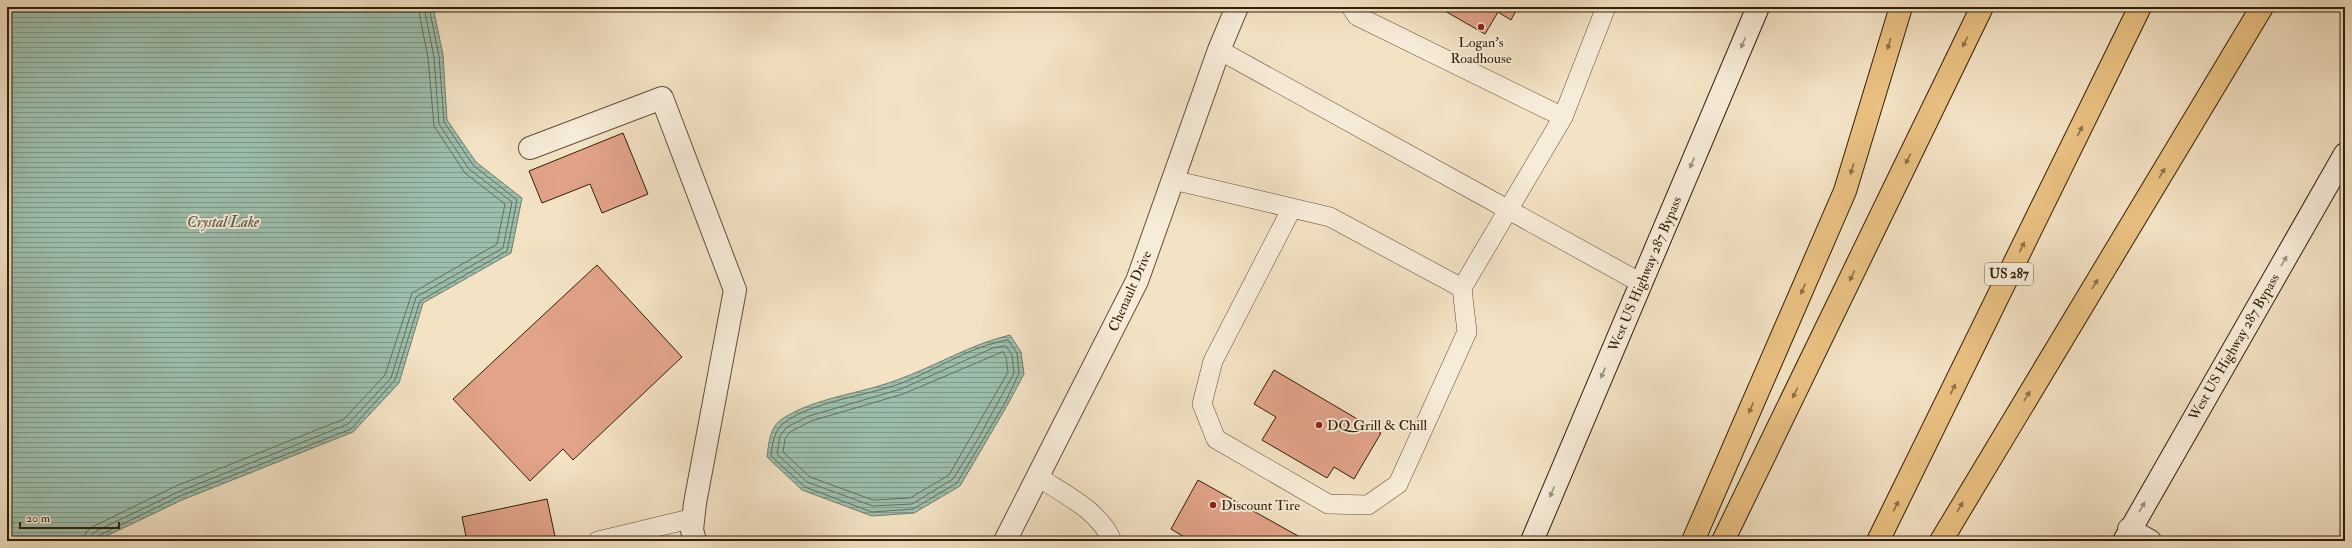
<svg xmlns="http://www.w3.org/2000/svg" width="2352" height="548" font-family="'IM FELL Double Pica',serif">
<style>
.water{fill:url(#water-rules);stroke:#717f6b}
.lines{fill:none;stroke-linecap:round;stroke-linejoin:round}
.shore{stroke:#666f5a;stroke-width:1}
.building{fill:#e2a389;stroke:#301f07}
.service-casing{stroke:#615036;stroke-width:20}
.minor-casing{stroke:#615036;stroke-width:24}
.secondary-casing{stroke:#301f07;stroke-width:24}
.motorway-casing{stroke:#301f07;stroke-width:24}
.service{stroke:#f7ecd9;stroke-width:19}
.minor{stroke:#f7ecd9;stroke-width:22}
.secondary{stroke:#f7ecd9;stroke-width:22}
.motorway{stroke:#eac182;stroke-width:22}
.oneway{fill:#8d7044}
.oneway2{fill:#9d907a}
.poi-dot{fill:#8f2418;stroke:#f7ecd9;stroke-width:1.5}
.labels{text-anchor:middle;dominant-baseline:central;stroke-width:4;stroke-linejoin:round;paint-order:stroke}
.shield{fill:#f7ecd9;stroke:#6c5c46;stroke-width:1}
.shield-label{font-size:13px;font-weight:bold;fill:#301f07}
.poi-label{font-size:14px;fill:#301f07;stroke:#f7ecd9;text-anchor:start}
.street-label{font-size:14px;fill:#301f07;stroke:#f7ecd9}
.water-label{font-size:15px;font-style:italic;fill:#514f39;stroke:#f7ecd9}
</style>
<defs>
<pattern id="water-rules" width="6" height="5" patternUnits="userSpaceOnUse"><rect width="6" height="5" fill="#9dbfae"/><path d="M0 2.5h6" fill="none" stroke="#809b8c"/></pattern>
</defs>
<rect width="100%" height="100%" fill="#f3e2c4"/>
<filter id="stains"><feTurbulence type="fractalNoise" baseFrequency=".005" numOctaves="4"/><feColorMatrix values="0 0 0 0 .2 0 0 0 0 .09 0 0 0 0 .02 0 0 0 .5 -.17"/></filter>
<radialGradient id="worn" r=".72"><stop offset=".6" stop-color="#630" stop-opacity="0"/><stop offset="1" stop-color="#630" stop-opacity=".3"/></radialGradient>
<g class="water">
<path d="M7,7H433L443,55L447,120L476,162L522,198L511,253L423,303L399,383L353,432L182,500L96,541H7Z"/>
<path d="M1010,335L1021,352L1024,374L1008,404L960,486L914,513L872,516L802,490L767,457C769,443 769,428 782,419C816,397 860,394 897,380C936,366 971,344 1010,335Z"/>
</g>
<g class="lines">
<g class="shore">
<path d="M1008,340L1017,353L1019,373L1005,403L957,483L913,509L872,512L805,487L771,456C772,444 774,431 784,423C811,402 865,396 899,384C935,371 970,346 1008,340Z"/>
<path d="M1006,346L1012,355L1014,373L978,439L953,479L912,504L873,506L807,482L777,454L780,436L787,427L809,416L901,389L993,348Z"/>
<path d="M1003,352L1006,357L1008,372L949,475L910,498L873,500L810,477L783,452L785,439L790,432L811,421L903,394Z"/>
<path d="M84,541L86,532L92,527L176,486L344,419L385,375L412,293L497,244L505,204L465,173L434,126L428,58L418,7"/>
<path d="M90,541L92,535L96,531L178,492L348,424L391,378L416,297L503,248L512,202L469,169L439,124L434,57L424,7"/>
<path d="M95,541L98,536L180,496L351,429L395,380L420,301L507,251L517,200L473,165L444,122L439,56L429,7"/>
</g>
</g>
<g class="building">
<path d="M1438,7H1518L1511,20L1498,12L1485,34Z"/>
<path d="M623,133L648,194L602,213L590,184L542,203L529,171Z"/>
<path d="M597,265L682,357L573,460L563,449L530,481L453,399Z"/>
<path d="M1274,370L1381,433L1354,479L1334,467L1327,478L1262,440L1276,417L1254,404Z"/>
<path d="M1198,480L1307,541H1191L1171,529Z"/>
<path d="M547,499L556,541H467L462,517Z"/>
</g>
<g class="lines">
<defs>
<g id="service">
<path d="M1351,7L1357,16L1563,117"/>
<path d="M1219,50L1641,283"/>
<path d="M1173,180L1330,217L1462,288L1467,332L1398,484L1368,505L1328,504L1216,439L1202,404L1213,361L1292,208"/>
<path d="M1462,288L1563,117L1606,7"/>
<path d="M1038,477C1064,494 1100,511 1112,541"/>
<path d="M598,541L694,518"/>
</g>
<g id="minor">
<path d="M530,148L662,98L735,290L695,503L692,530L695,541"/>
<path d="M2129,529L2150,541"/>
<path d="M1005,541L1137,281L1219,50L1237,7"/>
</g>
<g id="secondary">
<path d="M1532,541L1758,7"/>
<path d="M2124,541L2345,154"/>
</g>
<g id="motorway">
<path d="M1693,541L1845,191L1901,7"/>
<path d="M1723,541L1982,7"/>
<path d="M1878,541L2140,7"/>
<path d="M1941,541L2262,7"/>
</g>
</defs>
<use href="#service" class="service-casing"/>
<use href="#minor" class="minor-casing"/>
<use href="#secondary" class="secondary-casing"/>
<use href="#motorway" class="motorway-casing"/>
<use href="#service" class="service"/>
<use href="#minor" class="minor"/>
<use href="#secondary" class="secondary"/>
<use href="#motorway" class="motorway"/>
</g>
<defs><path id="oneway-solid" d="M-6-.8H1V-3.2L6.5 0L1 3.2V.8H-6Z"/></defs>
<g class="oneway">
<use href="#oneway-solid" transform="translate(1965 42) rotate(116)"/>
<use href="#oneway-solid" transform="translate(1889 44) rotate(107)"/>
<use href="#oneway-solid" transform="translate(2080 131) rotate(-64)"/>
<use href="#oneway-solid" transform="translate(1908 159) rotate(116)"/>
<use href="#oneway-solid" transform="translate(1852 169) rotate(107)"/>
<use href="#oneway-solid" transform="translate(2162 173) rotate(-59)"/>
<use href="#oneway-solid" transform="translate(2022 247) rotate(-64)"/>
<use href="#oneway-solid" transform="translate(1852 276) rotate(116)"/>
<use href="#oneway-solid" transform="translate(2095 284) rotate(-59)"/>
<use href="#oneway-solid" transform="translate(1803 289) rotate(113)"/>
<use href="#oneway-solid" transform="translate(1953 389) rotate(-64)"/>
<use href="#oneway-solid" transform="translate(1795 393) rotate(116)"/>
<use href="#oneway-solid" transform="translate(2027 396) rotate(-59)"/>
<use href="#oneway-solid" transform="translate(1751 408) rotate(113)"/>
<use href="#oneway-solid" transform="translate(1896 506) rotate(-64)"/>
<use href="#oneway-solid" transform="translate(1960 507) rotate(-60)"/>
</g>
<g class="oneway2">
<use href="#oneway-solid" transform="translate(1743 43) rotate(113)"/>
<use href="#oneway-solid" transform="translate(1692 163) rotate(113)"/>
<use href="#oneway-solid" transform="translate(2284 261) rotate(-60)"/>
<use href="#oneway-solid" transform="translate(1603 373) rotate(113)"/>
<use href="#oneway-solid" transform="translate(1552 492) rotate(113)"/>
<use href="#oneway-solid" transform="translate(2142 507) rotate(-60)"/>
</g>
<g class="poi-dot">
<circle cx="1481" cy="27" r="4"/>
<circle cx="1319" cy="425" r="4"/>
<circle cx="1213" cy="505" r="4"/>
</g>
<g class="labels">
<rect class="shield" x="1985" y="263" width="48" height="22" rx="3"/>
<g class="shield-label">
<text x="2009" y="274">US 287</text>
</g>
<g class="poi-label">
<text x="1481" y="42" text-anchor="middle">Logan's<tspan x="1481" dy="16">Roadhouse</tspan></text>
<text x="1327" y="425">DQ Grill &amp; Chill</text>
<text x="1221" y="505">Discount Tire</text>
</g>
<g class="street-label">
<text transform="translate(1645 274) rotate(-67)">West US Highway 287 Bypass</text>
<text transform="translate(1130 291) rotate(-66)">Chenault Drive</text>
<text transform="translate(2234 347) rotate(-60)">West US Highway 287 Bypass</text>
</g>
<g class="water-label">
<text x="223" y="222">Crystal Lake</text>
</g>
</g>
<rect width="2352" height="548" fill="none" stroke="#f3e2c4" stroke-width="24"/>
<rect x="8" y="8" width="2336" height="532" fill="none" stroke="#301f07" stroke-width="2"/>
<rect x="12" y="12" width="2328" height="524" fill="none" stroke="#301f07"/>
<path d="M20 522v6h99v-6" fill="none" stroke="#301f07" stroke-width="2"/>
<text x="26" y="522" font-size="12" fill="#301f07" stroke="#f7ecd9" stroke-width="3" paint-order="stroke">20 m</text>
<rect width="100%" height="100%" filter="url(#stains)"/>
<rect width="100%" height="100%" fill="url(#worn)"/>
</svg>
